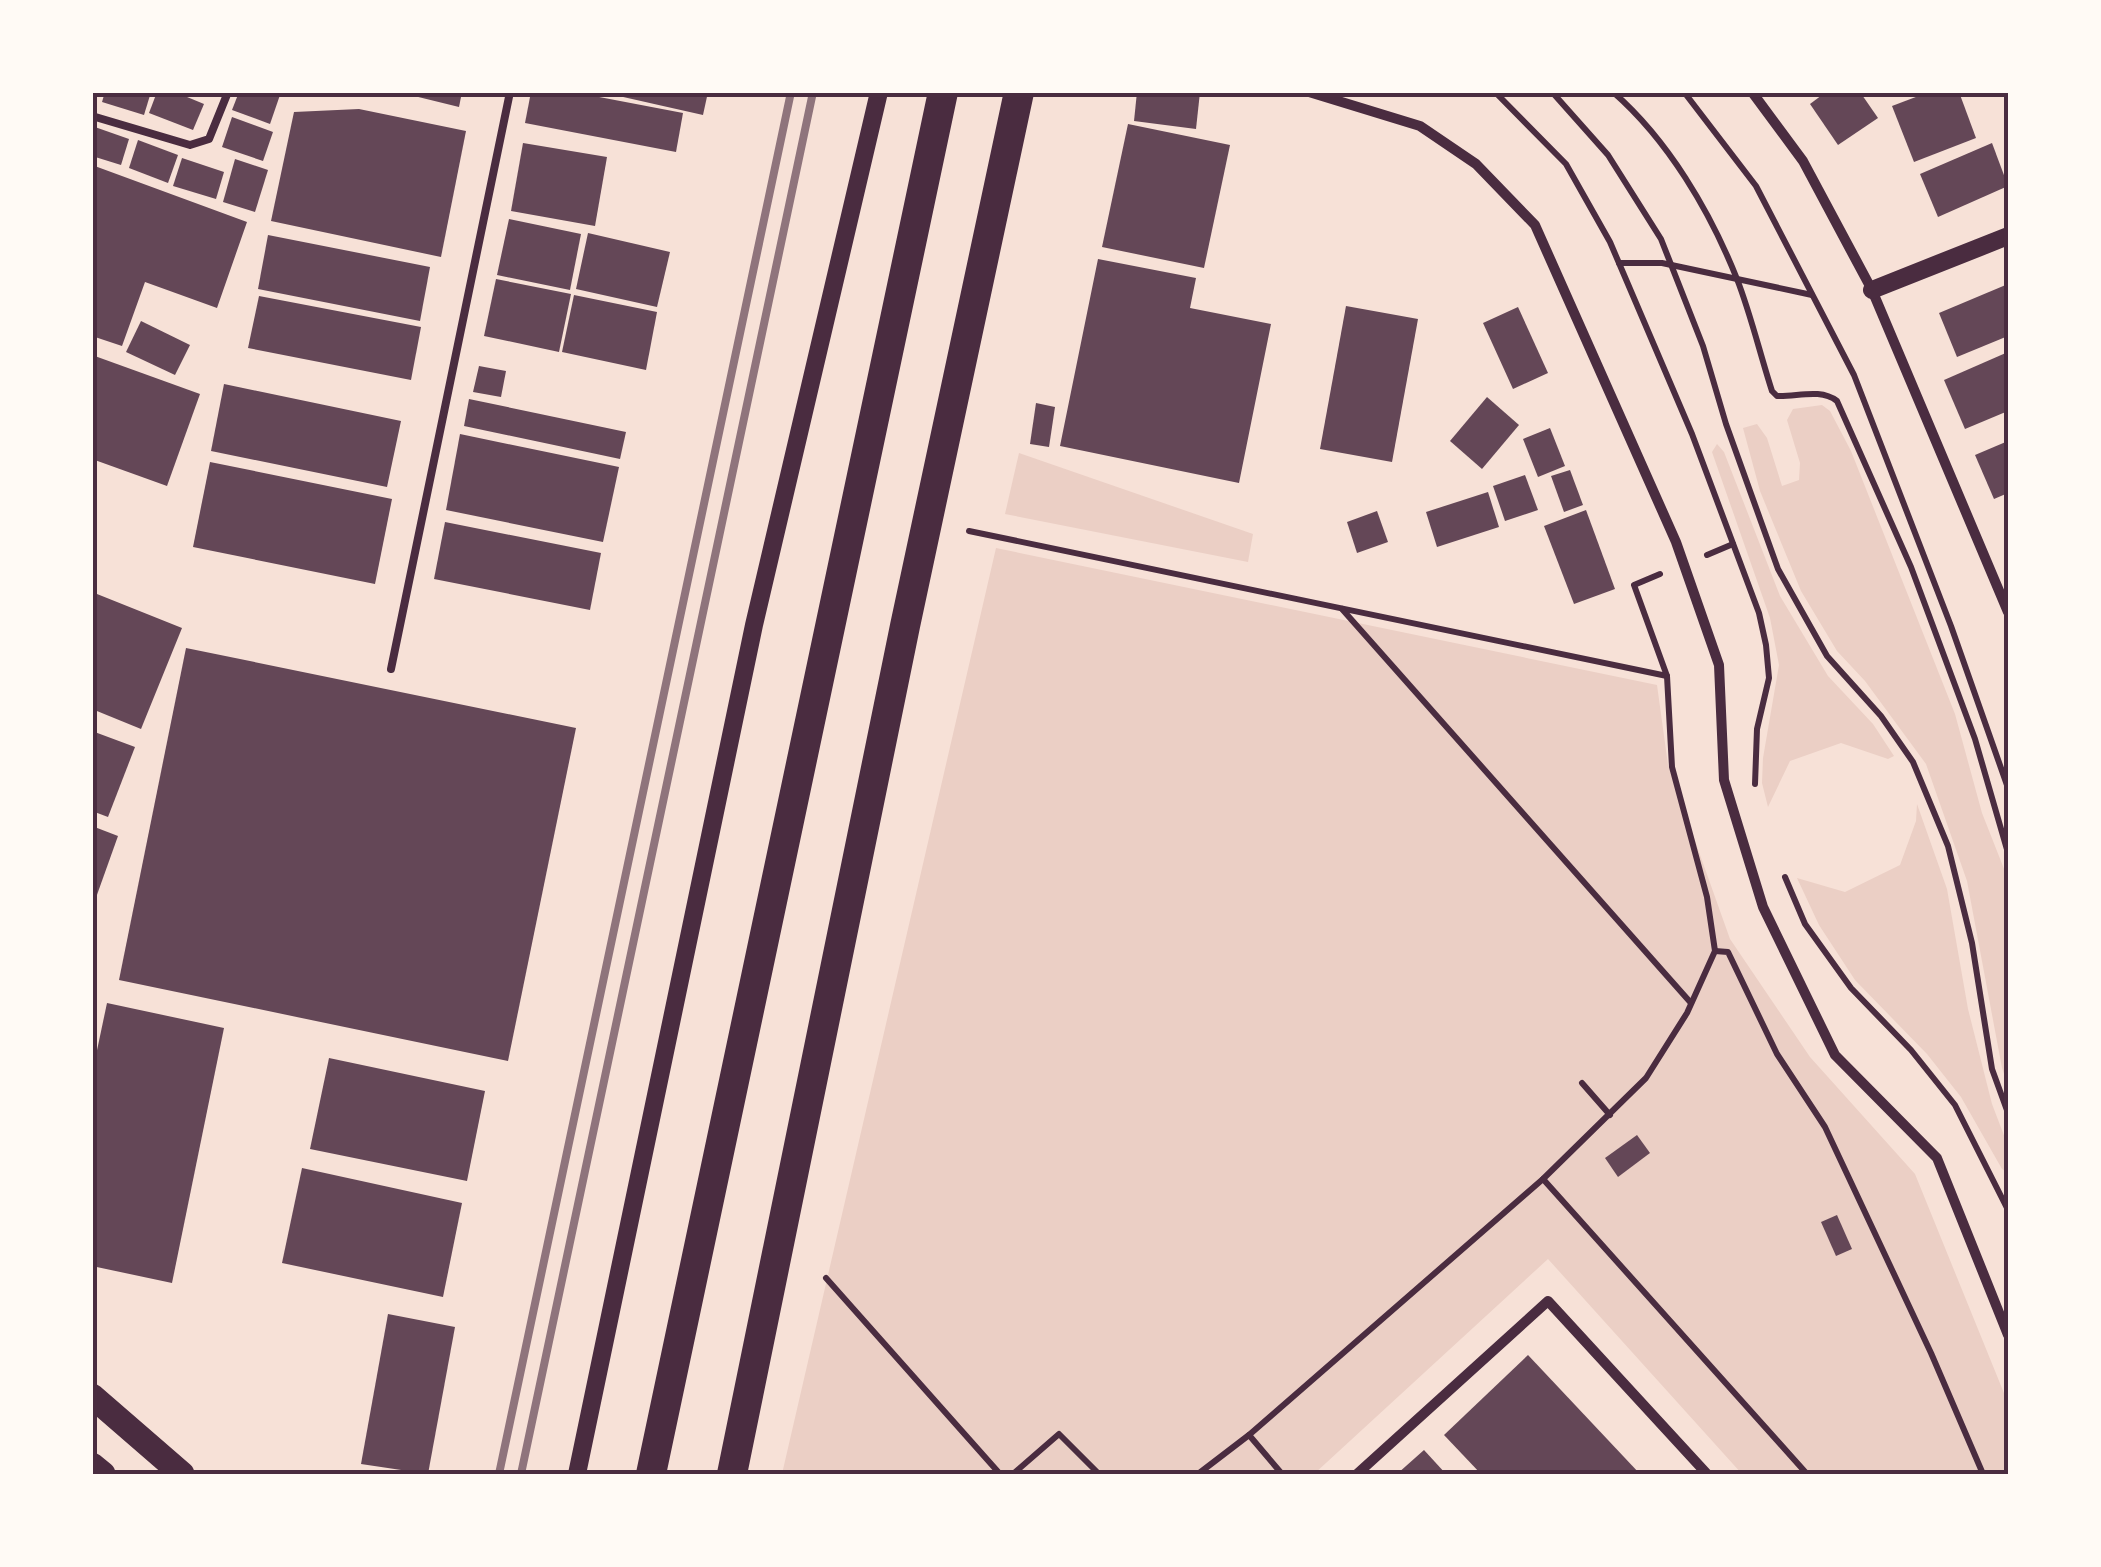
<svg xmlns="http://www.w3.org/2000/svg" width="2101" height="1567" font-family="'IBM Plex Sans',sans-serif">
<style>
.green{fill:#ebcfc5}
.building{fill:#644757}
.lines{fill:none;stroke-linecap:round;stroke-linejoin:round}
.path{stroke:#4a2c40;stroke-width:6}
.service{stroke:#4a2c40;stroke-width:8}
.minor{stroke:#4a2c40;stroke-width:10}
.tertiary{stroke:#4a2c40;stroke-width:18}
.primary{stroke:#4a2c40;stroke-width:25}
.motorway{stroke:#4a2c40;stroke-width:30}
.rail{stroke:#8f747c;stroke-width:8}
.neatline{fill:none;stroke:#4a2c40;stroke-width:4}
</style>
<rect width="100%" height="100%" fill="#f7e1d7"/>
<g class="green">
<path d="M1822,405L1830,411L1851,451L1955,714L1982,813L2008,879V1086L2002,1068L1967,881L1926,764L1865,681L1837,651L1801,591L1760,491L1743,428L1757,424L1767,438L1782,486L1799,480L1800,463L1787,420L1793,409Z"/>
<path d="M1717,444L1724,452L1780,596L1828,676L1873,724L1894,756L1888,759L1841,743L1790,761L1768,807L1762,783L1763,758L1779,665L1770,618L1712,452Z"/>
<path d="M1019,453L1253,534L1248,562L1005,514Z"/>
<path d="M996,548L1657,685L1668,765L1730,939L1810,1057L1915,1174L2008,1403V1474H1742L1548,1259L1314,1474H782Z"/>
<path d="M1917,804L1947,889L1968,1009L1992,1104L2008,1146V1173L2002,1169L1961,1097L1927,1054L1855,980L1819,925L1797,878L1845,892L1900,865L1916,821Z"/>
</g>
<g class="building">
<path d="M105,92H151L144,115L102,102Z"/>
<path d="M157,92H175L204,104L193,130L149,113Z"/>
<path d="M239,92H281L270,124L232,110Z"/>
<path d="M398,92H462L459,107Z"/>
<path d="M531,92H573L683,113L676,152L525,123Z"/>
<path d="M601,92H708L703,115Z"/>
<path d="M1137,92H1200L1196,129L1134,121Z"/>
<path d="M1826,92H1860L1878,118L1838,145L1810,104Z"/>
<path d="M1929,92H1959L1976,138L1914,162L1892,106Z"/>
<path d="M359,109L466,131L441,257L271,221L294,112Z"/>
<path d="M232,117L273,132L263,161L222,147Z"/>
<path d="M1128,124L1230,145L1204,268L1102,247Z"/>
<path d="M92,126L129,139L121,165L92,156Z"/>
<path d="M138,140L178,155L168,183L129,168Z"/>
<path d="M523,143L607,157L595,226L511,211Z"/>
<path d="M1992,143L2008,186L1938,217L1920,174Z"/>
<path d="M182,158L224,172L216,199L173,186Z"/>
<path d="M235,159L268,170L255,212L223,202Z"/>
<path d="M92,165L247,222L217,308L145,282L122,346L92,336Z"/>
<path d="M509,219L581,234L570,290L497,275Z"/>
<path d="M588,233L670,252L657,307L576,289Z"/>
<path d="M268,235L430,267L420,321L258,289Z"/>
<path d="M1098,259L1196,278L1190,308L1271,324L1239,483L1060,446Z"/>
<path d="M496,279L571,294L559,352L484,336Z"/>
<path d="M2008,284V336L1957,357L1939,313Z"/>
<path d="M574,295L657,312L646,370L562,352Z"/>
<path d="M259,296L421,327L411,380L248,348Z"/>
<path d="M1346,306L1418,319L1392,462L1320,449Z"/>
<path d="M1518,307L1548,373L1513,389L1483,323Z"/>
<path d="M141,321L190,345L175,375L126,352Z"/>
<path d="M2008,352V411L1965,429L1944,380Z"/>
<path d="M92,355L200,394L167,486L92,459Z"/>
<path d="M479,366L506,371L501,397L473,392Z"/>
<path d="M224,384L401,421L387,487L211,451Z"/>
<path d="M1487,397L1519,425L1482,469L1450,441Z"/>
<path d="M469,399L626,432L620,459L464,426Z"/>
<path d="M1036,403L1055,407L1049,447L1030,444Z"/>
<path d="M1550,428L1565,466L1538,477L1523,439Z"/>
<path d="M460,434L619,467L603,542L446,510Z"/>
<path d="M2008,441V493L1994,499L1975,455Z"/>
<path d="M210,462L392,499L375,584L193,547Z"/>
<path d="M1570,470L1583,505L1564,512L1551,476Z"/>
<path d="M1525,475L1538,510L1505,521L1493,486Z"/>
<path d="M1488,492L1499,527L1437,547L1426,512Z"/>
<path d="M1586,510L1615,589L1574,604L1544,526Z"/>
<path d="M1377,511L1388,542L1357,553L1347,522Z"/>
<path d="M445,522L601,553L590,610L434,579Z"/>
<path d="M92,592L182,628L141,729L92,709Z"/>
<path d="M186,648L576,728L508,1061L119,980Z"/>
<path d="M92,731L135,747L108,817L92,811Z"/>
<path d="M92,826L118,836L93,906L92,905Z"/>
<path d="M107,1003L224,1028L172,1283L92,1266V1074Z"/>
<path d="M329,1058L485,1091L467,1181L310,1149Z"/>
<path d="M1637,1135L1650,1153L1618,1177L1605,1158Z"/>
<path d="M302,1168L462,1203L443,1297L282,1263Z"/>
<path d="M1837,1215L1852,1249L1836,1256L1821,1222Z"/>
<path d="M388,1314L455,1327L428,1474L361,1464Z"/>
<path d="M1528,1355L1640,1474H1481L1444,1435Z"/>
<path d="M1424,1450L1446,1474H1397Z"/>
</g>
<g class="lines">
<g class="path">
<path d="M1495,92L1566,164L1610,242L1692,434L1759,613L1766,645L1769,678L1757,729L1755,784"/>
<path d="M1552,92L1608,155L1661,239L1703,346L1726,424L1778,569L1827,656L1881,716L1913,762L1948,846L1972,943L1992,1069L2008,1113"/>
<path d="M1613,92C1668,140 1710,211 1737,279C1751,315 1760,354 1772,391L1777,396C1797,397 1820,388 1837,401L1911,567L1975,739L2008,853"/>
<path d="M1684,92L1756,186L1854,375L1951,626L2008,788"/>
<path d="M1619,263H1662L1812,295"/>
<path d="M969,531L1667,676"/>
<path d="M1707,555L1733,544"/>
<path d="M1342,609L1691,1003"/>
<path d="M1785,877L1805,924L1851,988L1911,1050L1955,1105L2008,1210"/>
<path d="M1715,951L1728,952L1777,1054L1825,1127L1931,1353L1983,1474"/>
<path d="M1582,1083L1610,1115"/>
<path d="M1543,1179L1807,1474"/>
<path d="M826,1278L1000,1474"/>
<path d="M1249,1435L1282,1474"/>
<path d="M1013,1474L1059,1434L1099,1474"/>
<path d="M1198,1474L1249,1435L1543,1179L1646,1078L1687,1013L1715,951L1707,897L1672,767L1667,676L1634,585L1660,574"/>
</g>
<g class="service">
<path d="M92,116L190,145L209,139L228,92"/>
<path d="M391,669L510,92"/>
</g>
<g class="minor">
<path d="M1309,92L1420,126L1476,164L1535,225L1676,542L1719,665L1724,780L1763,907L1835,1055L1937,1158L2008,1335"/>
<path d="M1752,92L1803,161L1872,290L2008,612"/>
<path d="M2008,92V93"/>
<path d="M1357,1474L1548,1301L1707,1474"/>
</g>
<g class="tertiary">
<path d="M1872,290L2008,236"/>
<path d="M577,1474L754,625L879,92"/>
</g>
<g class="primary">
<path d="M92,1396L182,1474"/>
<path d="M92,1465L103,1474"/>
</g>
<g class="motorway">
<path d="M651,1474L943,92"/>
<path d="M732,1474L905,626L1019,92"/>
</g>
<g class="rail">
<path d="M499,1474L791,92"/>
<path d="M521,1474L813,92"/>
</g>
</g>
<rect width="2101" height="1567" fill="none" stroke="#fffaf5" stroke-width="190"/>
<rect x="95" y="95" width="1911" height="1377" class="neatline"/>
</svg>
